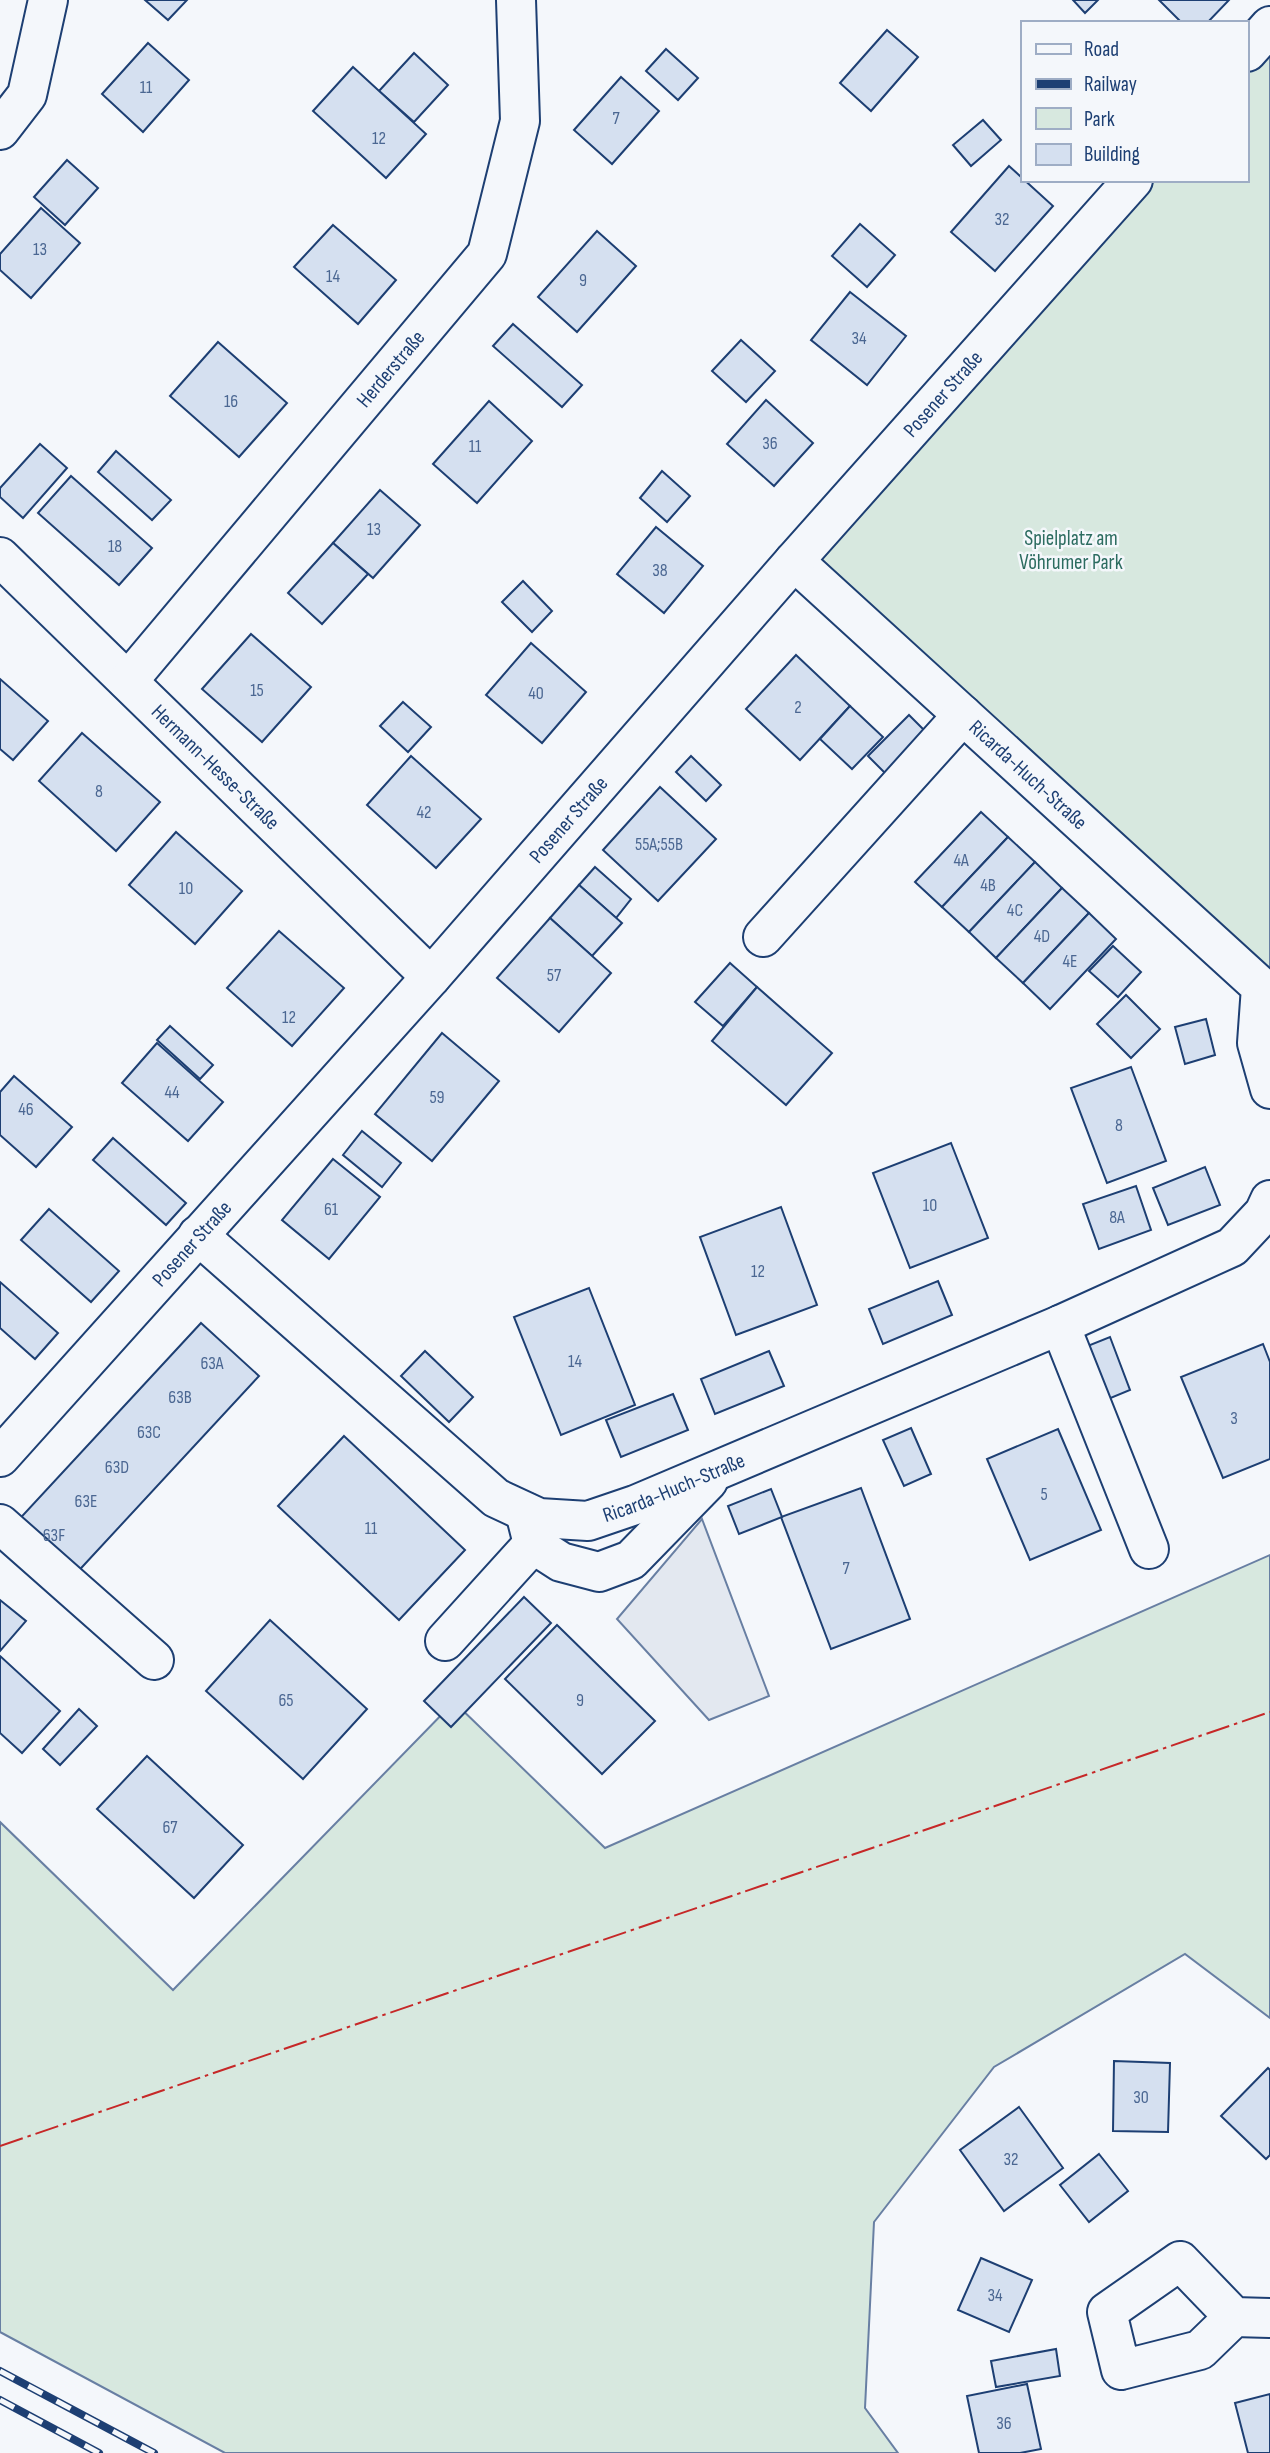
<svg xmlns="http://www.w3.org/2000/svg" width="1270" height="2453" font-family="'Sofia Sans Condensed',sans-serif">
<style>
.green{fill:#d7e8df;stroke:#687fa3;stroke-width:2}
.parking{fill:#e3e8f0;stroke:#687fa3;stroke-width:2}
.building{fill:#d5e0f0;stroke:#1d3f73;stroke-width:2}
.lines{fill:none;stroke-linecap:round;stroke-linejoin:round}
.minor-casing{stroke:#1d3f73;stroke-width:42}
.minor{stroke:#f4f7fb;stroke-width:38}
.rail-casing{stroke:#1d3f73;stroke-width:8}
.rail{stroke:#f4f7fb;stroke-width:5;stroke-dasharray:16;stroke-linecap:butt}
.power{stroke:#c62828;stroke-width:2;stroke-dasharray:24 5 3.5 5;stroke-linecap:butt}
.labels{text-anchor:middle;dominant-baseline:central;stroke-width:5;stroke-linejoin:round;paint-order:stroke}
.number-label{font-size:18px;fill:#4b6792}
.street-label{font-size:21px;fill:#1d3f73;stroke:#f4f7fb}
.park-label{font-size:21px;fill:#2c6c60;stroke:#f4f7fb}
</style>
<rect width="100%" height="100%" fill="#f4f7fb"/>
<g class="green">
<path d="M1270,26V1014L794,561L1133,180H1247V52Z"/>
<path d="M1270,1555V2018L1185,1954L994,2067L874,2222L865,2408L898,2453H225L0,2332V1822L173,1990L454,1702L605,1848Z"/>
</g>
<path class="parking" d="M702,1519L769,1696L709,1720L617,1619Z"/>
<g class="building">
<path d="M145,0H187L168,20Z"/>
<path d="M1073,0H1098L1085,13Z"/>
<path d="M1159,0H1229L1207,23H1182Z"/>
<path d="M887,30L918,57L871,111L840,83Z"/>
<path d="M148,43L189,80L143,132L102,94Z"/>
<path d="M666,49L698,78L678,100L646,71Z"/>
<path d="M414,53L448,85L414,122L379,91Z"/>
<path d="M353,67L426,134L386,178L313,111Z"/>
<path d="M621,77L659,111L612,164L574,130Z"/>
<path d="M983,120L1001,140L971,166L953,145Z"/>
<path d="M67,160L98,188L65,225L34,197Z"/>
<path d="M1009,166L1053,206L995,271L951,232Z"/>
<path d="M41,208L80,243L31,298L0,270V254Z"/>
<path d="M860,224L895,255L867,287L832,256Z"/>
<path d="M333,225L396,280L358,324L294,267Z"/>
<path d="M597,231L636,266L577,332L538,297Z"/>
<path d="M850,292L906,336L867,385L811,340Z"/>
<path d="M513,324L582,385L562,407L493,346Z"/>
<path d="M741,340L775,371L746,402L712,371Z"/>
<path d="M218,342L287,403L239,457L170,396Z"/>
<path d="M766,400L813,443L774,486L727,444Z"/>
<path d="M489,401L532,441L477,503L433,464Z"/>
<path d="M40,444L67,468L23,518L0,497V488Z"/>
<path d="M116,451L171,500L152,520L98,472Z"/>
<path d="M662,471L690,496L667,522L640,498Z"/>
<path d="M71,476L152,548L119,585L38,513Z"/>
<path d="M380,490L420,525L373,578L333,543Z"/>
<path d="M656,527L703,566L664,613L617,574Z"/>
<path d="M333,543L368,574L322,624L288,593Z"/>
<path d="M523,581L552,611L532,632L502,602Z"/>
<path d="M251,634L311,687L262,742L202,689Z"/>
<path d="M531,643L586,692L542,743L486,695Z"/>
<path d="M796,655L850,706L800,760L746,709Z"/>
<path d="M0,679L48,721L13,760L0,749Z"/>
<path d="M403,702L431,727L408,752L380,726Z"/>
<path d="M850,706L883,737L852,769L820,739Z"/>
<path d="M909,715L933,739L892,780L868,756Z"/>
<path d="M82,733L160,802L116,851L39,781Z"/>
<path d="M411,756L481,819L436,868L367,805Z"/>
<path d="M691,756L721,785L706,801L676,772Z"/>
<path d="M660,787L716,839L658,901L603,850Z"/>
<path d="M981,812L1008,837L942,907L915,882Z"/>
<path d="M176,832L242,891L195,944L129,885Z"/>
<path d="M1008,837L1035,862L969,932L942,907Z"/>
<path d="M1035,862L1062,888L996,958L969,932Z"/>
<path d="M595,867L631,899L616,918L579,885Z"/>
<path d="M579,885L622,923L592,956L550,918Z"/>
<path d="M1062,888L1089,913L1023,983L996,958Z"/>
<path d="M1089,913L1116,939L1050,1009L1023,983Z"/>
<path d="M550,918L611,973L559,1032L497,978Z"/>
<path d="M279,931L344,988L292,1046L227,988Z"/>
<path d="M1113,946L1141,972L1118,997L1089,971Z"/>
<path d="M730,963L757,987L723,1026L695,1002Z"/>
<path d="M757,987L832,1053L786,1105L712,1041Z"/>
<path d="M1126,995L1160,1029L1131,1058L1097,1024Z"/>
<path d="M1206,1019L1215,1055L1185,1064L1175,1027Z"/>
<path d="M170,1026L213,1065L200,1079L157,1040Z"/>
<path d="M442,1033L499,1081L432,1161L375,1114Z"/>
<path d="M157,1043L223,1102L188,1141L122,1083Z"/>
<path d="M1131,1067L1166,1161L1107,1183L1071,1088Z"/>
<path d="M14,1076L72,1127L36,1167L0,1135V1092Z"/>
<path d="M362,1131L401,1163L382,1187L343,1155Z"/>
<path d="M113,1138L186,1203L166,1225L93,1160Z"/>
<path d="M951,1143L988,1238L910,1268L873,1173Z"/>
<path d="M333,1159L380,1197L329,1259L282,1220Z"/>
<path d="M1205,1167L1220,1205L1168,1225L1153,1188Z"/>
<path d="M1136,1186L1151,1230L1099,1249L1083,1204Z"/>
<path d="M781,1207L817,1305L736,1335L700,1237Z"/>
<path d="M49,1209L119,1271L91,1302L21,1240Z"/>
<path d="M938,1281L952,1315L883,1344L869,1309Z"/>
<path d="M0,1282L58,1333L35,1359L0,1328Z"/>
<path d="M589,1288L635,1405L561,1435L514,1317Z"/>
<path d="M201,1323L259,1376L71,1579L13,1526Z"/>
<path d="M1110,1337L1130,1390L1101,1402L1080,1349Z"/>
<path d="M1263,1344L1270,1362V1459L1223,1478L1181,1377Z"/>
<path d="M425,1351L473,1397L449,1422L401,1376Z"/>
<path d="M769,1351L784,1386L715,1414L701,1379Z"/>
<path d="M673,1394L688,1430L621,1457L606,1420Z"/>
<path d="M911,1428L931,1474L904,1486L883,1440Z"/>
<path d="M1058,1429L1101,1530L1030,1560L987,1459Z"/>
<path d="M344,1436L465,1550L399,1620L278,1506Z"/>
<path d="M861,1488L910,1619L831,1649L781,1517Z"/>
<path d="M771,1489L782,1517L739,1534L728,1506Z"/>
<path d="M524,1597L551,1623L451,1727L424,1701Z"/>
<path d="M0,1600L26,1621L0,1651Z"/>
<path d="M270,1620L367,1709L303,1779L206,1691Z"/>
<path d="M557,1625L655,1721L602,1774L505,1679Z"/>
<path d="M0,1656L60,1711L22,1753L0,1733Z"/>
<path d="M79,1709L97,1726L60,1765L43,1749Z"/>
<path d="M147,1756L243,1845L194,1898L97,1809Z"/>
<path d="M1114,2061L1170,2063L1168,2132L1113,2131Z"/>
<path d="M1268,2068L1270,2070V2155L1266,2159L1221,2116Z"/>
<path d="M1019,2107L1063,2168L1004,2211L960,2150Z"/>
<path d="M1099,2154L1128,2191L1089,2222L1060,2185Z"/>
<path d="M981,2258L1032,2280L1009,2332L958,2310Z"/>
<path d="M1056,2349L1060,2376L996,2387L991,2361Z"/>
<path d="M1027,2384L1041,2449L1020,2453H979L967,2396Z"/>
<path d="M1270,2394V2453H1248L1235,2403Z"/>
</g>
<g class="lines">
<defs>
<g id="minor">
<path d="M1247,52L1270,26"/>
<path d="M0,130L27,95L48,0"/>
<path id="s1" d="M0,557L431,977"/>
<path id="s2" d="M794,561L1261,987L1257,1043L1270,1089"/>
<path id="s3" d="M128,681L487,254L520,121L516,0"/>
<path d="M763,937L963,715"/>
<path id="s4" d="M198,1235L496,1498L539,1518L588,1521L635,1505L1060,1325L1232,1247L1264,1213L1270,1200"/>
<path d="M1060,1325L1149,1549"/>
<path id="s5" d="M0,1457L431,977L794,561L1133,180"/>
<path d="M525,1512L533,1544L561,1562L599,1572L631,1560L708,1481"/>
<path d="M0,1524L154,1660"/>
<path d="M445,1641L533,1544"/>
<path d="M1234,2317L1180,2261L1107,2312L1121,2370L1200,2350L1234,2317L1270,2318"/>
</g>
</defs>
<use href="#minor" class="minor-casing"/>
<use href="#minor" class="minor"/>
<defs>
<g id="rail">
<path d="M0,2371L154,2453"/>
<path d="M0,2400L99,2453"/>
</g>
</defs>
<use href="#rail" class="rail-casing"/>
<use href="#rail" class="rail"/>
<path class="power" d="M0,2146L1270,1712"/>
</g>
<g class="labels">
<g class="number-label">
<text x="146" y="87">11</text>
<text x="616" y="118">7</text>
<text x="379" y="138">12</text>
<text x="1002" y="219">32</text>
<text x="40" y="249">13</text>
<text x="333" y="276">14</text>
<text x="583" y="280">9</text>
<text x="859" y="338">34</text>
<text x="231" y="401">16</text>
<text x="770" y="443">36</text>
<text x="475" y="446">11</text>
<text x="374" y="529">13</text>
<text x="115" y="546">18</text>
<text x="660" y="570">38</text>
<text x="257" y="690">15</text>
<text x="536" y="693">40</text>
<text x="798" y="707">2</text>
<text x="99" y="791">8</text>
<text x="424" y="812">42</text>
<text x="659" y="844">55A;55B</text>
<text x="961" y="860">4A</text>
<text x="988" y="885">4B</text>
<text x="186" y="888">10</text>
<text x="1015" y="910">4C</text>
<text x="1042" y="936">4D</text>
<text x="1070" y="961">4E</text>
<text x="554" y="975">57</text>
<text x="289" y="1017">12</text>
<text x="172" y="1092">44</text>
<text x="437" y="1097">59</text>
<text x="26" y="1109">46</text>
<text x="1119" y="1125">8</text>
<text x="930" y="1205">10</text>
<text x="331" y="1209">61</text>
<text x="1117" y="1217">8A</text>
<text x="758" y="1271">12</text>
<text x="575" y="1361">14</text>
<text x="212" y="1363">63A</text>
<text x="180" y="1397">63B</text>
<text x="1234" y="1418">3</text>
<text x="149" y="1432">63C</text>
<text x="117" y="1467">63D</text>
<text x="1044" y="1494">5</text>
<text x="86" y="1501">63E</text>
<text x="371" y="1528">11</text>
<text x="54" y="1535">63F</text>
<text x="846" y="1568">7</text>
<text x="286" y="1700">65</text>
<text x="580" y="1700">9</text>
<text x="170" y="1827">67</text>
<text x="1141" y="2097">30</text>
<text x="1011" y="2159">32</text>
<text x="995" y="2295">34</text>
<text x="1004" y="2423">36</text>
</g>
<g class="street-label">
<text stroke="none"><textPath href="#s3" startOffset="408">Herderstraße</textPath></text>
<text stroke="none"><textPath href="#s5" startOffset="1421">Posener Straße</textPath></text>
<text stroke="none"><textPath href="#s1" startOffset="301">Hermann-Hesse-Straße</textPath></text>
<text stroke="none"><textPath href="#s2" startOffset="317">Ricarda-Huch-Straße</textPath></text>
<text stroke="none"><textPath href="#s5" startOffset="854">Posener Straße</textPath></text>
<text stroke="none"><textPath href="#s5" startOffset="287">Posener Straße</textPath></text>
<text stroke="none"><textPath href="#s4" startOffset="586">Ricarda-Huch-Straße</textPath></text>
</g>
<g class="park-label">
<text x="1071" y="538">Spielplatz am<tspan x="1071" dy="24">Vöhrumer Park</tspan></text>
</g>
</g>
<rect x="1021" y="21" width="228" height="161" fill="#f4f7fb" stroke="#9eadc5" stroke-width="2"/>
<rect x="1036" y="44" width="35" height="10" fill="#f4f7fb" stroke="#9eadc5" stroke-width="2"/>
<text x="1084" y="56" font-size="21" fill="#1d3f73">Road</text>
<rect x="1036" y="79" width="35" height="10" fill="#1d3f73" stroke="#9eadc5" stroke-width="2"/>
<text x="1084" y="91" font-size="21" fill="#1d3f73">Railway</text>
<rect x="1036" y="108" width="35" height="21" fill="#d7e8df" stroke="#9eadc5" stroke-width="2"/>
<text x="1084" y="126" font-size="21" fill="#1d3f73">Park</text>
<rect x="1036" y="144" width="35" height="21" fill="#d5e0f0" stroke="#9eadc5" stroke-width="2"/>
<text x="1084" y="161" font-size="21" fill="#1d3f73">Building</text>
</svg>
